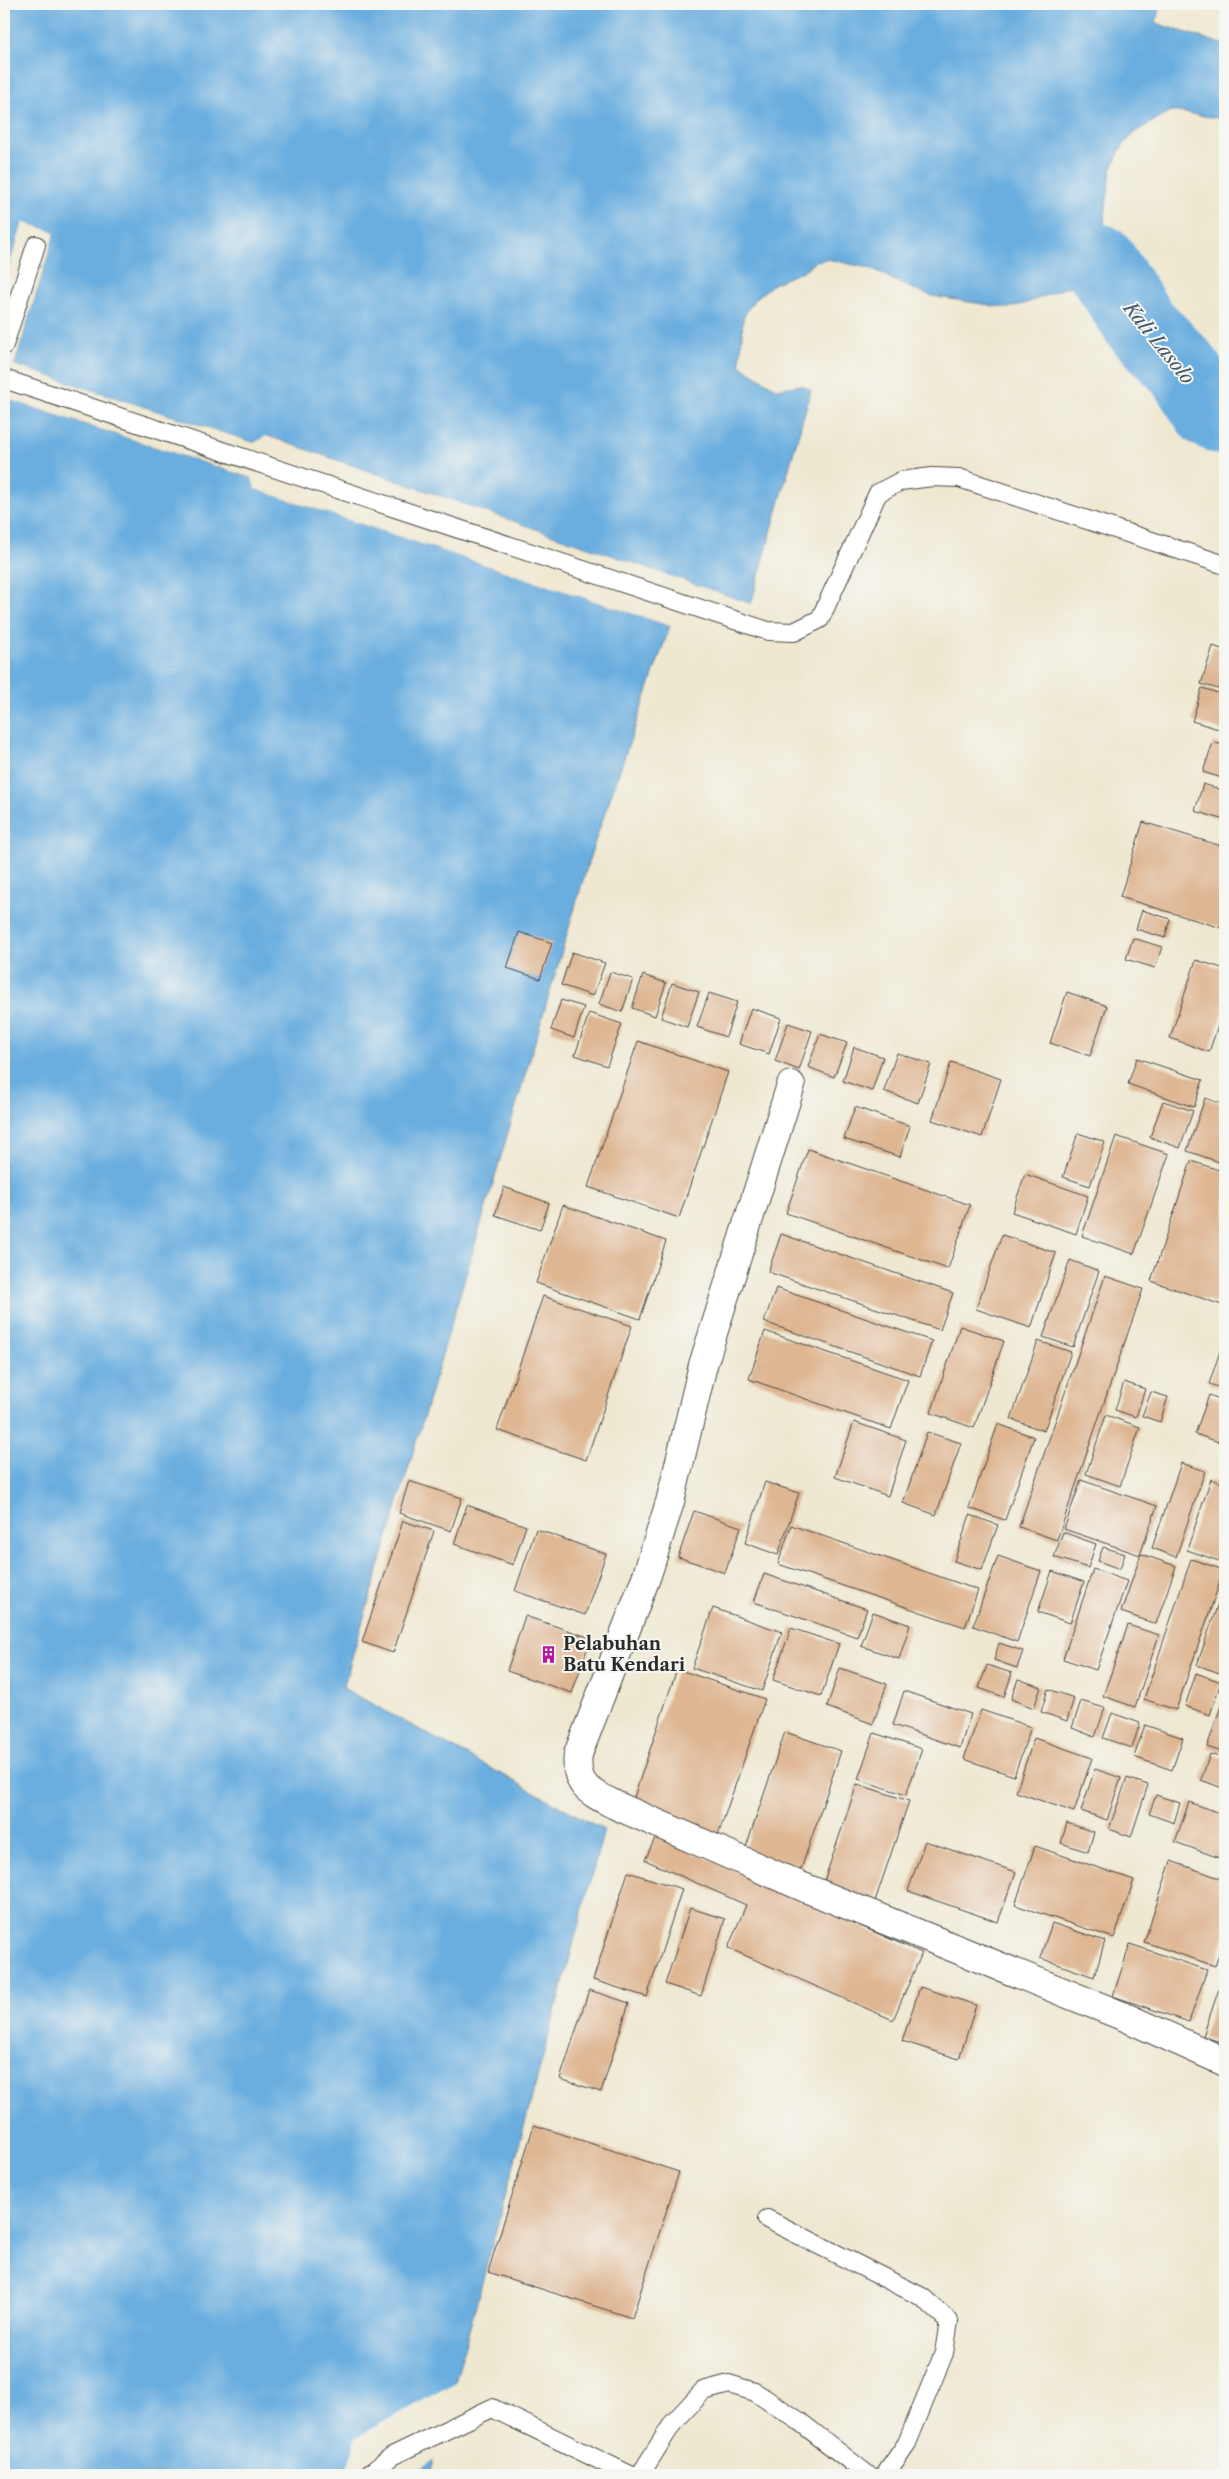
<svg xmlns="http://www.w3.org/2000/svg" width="1229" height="2479" font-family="'Libre Caslon Text',serif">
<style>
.water{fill:#6aaedf;stroke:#4a6c85}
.pier{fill:#efe8d1}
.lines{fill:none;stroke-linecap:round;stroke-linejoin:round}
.river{stroke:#6aaedf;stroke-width:75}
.building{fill:#deb692}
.lane-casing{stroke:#484744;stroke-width:20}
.street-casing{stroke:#484744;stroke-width:30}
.lane{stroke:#fff;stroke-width:18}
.street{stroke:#fff;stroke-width:28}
.labels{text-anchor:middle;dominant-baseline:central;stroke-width:4;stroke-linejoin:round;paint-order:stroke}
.poi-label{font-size:18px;font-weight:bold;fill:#2b2b2b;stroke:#f6f6f2;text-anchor:start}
.water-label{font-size:19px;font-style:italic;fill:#41596a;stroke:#f6f6f2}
</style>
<rect width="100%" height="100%" fill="#f6f6f2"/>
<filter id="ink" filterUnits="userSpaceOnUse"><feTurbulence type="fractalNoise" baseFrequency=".02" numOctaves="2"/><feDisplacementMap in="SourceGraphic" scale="10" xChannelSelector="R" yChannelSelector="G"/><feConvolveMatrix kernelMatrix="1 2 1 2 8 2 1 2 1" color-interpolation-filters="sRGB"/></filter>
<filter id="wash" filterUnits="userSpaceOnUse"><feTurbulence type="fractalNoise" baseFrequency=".0096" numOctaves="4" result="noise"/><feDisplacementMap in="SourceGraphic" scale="20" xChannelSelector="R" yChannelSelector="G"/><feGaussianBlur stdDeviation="1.12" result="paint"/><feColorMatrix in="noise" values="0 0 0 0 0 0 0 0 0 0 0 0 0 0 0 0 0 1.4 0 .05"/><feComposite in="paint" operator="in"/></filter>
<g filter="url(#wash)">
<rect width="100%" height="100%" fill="#efe8d1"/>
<g class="water">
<path d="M4,4H1162L1155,23L1225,45V119L1171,111L1135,132L1121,148L1111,170L1099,261L1082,281L1027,303L1008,308L932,296L901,284L873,269L827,259L816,261L803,271L773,284L753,301L743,318L740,365L777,389L800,385L811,390L751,604L267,436L254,443L14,365L55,232L23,222L4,282Z"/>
<path d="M4,398L252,478L256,489L670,626L592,850L343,1688L604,1830L430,2475H4Z"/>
</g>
<g class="pier">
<path d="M23,222L55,232L14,365L254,443L266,436L751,604L750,606L267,438L253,445L13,367L11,364L52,234L24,225L4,284Z"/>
<path d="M4,395L252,475L257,487L671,624L673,627L255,489L252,478L4,398Z"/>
<path d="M458,2381L437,2458L411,2475H346L355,2438Z"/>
</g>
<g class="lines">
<path class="river" d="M1099,261L1139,323L1182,368L1211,412L1225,418"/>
</g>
<g id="blocks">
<g class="building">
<path d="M1213,646L1225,650V691L1201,684Z"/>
<path d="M1202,688L1225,695V731L1192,721Z"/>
<path d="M1213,742L1225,746V779L1203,772Z"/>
<path d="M1203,784L1225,791V820L1195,811Z"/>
<path d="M1143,822L1225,847V929L1120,897Z"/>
<path d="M1142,910L1170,919L1165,938L1136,929Z"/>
<path d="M519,932L552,943L540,979L507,968Z"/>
<path d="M1133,938L1162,947L1155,968L1126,959Z"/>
<path d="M572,952L605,963L593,996L561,985Z"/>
<path d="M1196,960L1225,969V1005L1209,1052L1170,1038Z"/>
<path d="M610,972L633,979L622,1012L599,1004Z"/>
<path d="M643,975L666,983L655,1016L632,1008Z"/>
<path d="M672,983L699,992L687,1027L661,1018Z"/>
<path d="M1067,992L1107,1006L1090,1056L1050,1043Z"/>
<path d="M709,993L737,1002L726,1037L697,1027Z"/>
<path d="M561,1000L584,1007L574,1038L551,1030Z"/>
<path d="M751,1008L781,1018L769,1054L739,1044Z"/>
<path d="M589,1013L622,1024L607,1066L575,1055Z"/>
<path d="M788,1023L812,1031L799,1070L775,1061Z"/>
<path d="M820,1034L847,1043L834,1077L808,1067Z"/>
<path d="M638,1041L728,1072L679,1218L588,1187Z"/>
<path d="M854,1047L883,1057L872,1091L843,1081Z"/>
<path d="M897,1053L931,1064L918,1103L884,1091Z"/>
<path d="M1137,1058L1203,1080L1194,1107L1128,1084Z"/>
<path d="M951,1062L1001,1079L982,1137L932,1120Z"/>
<path d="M1205,1098L1225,1105V1164L1187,1151Z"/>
<path d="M1163,1101L1193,1111L1180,1148L1150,1137Z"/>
<path d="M855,1107L910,1126L900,1157L844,1139Z"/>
<path d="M1078,1133L1105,1142L1090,1186L1063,1177Z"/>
<path d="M1116,1136L1169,1154L1134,1254L1082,1236Z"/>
<path d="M808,1149L970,1205L948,1269L786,1213Z"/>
<path d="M1191,1161L1225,1172V1306L1151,1281Z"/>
<path d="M1025,1174L1088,1196L1076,1234L1012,1212Z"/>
<path d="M504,1187L549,1203L540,1230L495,1215Z"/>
<path d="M563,1205L666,1241L640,1319L536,1283Z"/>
<path d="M781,1234L953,1293L940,1330L768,1272Z"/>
<path d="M1002,1235L1056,1253L1031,1328L976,1309Z"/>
<path d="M1070,1260L1099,1271L1073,1347L1043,1337Z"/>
<path d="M1105,1276L1143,1289L1057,1540L1019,1527Z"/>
<path d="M776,1288L932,1341L920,1376L764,1322Z"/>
<path d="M543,1296L632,1326L586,1460L497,1430Z"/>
<path d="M960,1326L1004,1341L974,1428L931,1413Z"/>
<path d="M765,1331L908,1380L891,1429L749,1379Z"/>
<path d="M1225,1337V1389L1209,1384Z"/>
<path d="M1038,1341L1071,1352L1044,1431L1011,1419Z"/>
<path d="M1124,1382L1145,1389L1136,1417L1115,1410Z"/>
<path d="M1151,1392L1168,1397L1160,1422L1142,1416Z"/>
<path d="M1209,1395L1225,1401V1444L1195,1434Z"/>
<path d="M1106,1415L1140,1427L1120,1486L1086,1474Z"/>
<path d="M854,1422L906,1440L888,1496L835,1477Z"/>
<path d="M998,1424L1034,1437L1005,1520L969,1508Z"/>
<path d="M927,1432L961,1443L936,1515L903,1503Z"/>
<path d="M1181,1463L1205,1471L1176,1557L1152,1548Z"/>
<path d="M1211,1479L1225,1484V1544L1219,1561L1187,1550Z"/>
<path d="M1081,1480L1157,1506L1140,1555L1064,1529Z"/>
<path d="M409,1481L462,1498L451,1531L399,1513Z"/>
<path d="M765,1482L799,1493L778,1555L745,1543Z"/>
<path d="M467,1505L526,1526L513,1565L454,1544Z"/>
<path d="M694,1511L741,1527L725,1573L678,1557Z"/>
<path d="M970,1515L998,1525L982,1570L954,1561Z"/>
<path d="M403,1521L434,1531L393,1653L362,1642Z"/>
<path d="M791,1525L978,1590L965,1627L778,1564Z"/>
<path d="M536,1529L606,1554L585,1615L515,1591Z"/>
<path d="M1063,1532L1096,1544L1088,1568L1054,1557Z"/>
<path d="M1103,1547L1125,1554L1120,1569L1098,1561Z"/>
<path d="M1141,1554L1176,1566L1156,1624L1121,1612Z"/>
<path d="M998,1556L1041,1571L1017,1642L973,1626Z"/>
<path d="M1191,1559L1224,1570L1176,1710L1144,1699Z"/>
<path d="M1093,1569L1127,1581L1096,1670L1063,1659Z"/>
<path d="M1052,1571L1084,1582L1070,1623L1038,1612Z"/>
<path d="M764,1574L867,1609L857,1637L754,1602Z"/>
<path d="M1225,1583V1675L1197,1665Z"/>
<path d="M713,1608L782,1632L762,1691L692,1668Z"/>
<path d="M873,1612L910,1625L899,1659L861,1646Z"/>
<path d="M525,1616L591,1638L572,1693L507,1671Z"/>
<path d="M1128,1625L1159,1635L1135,1707L1103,1696Z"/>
<path d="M791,1628L839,1644L821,1696L773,1680Z"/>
<path d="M999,1643L1023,1651L1017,1668L994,1660Z"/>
<path d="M987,1665L1012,1673L1004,1697L979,1688Z"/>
<path d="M840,1668L887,1684L873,1724L827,1707Z"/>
<path d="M677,1669L765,1699L717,1838L630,1809Z"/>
<path d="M1196,1673L1221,1682L1210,1715L1185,1706Z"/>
<path d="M1018,1679L1041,1687L1034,1708L1011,1699Z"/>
<path d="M1048,1689L1074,1698L1067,1721L1041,1712Z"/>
<path d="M904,1691L971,1714L960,1748L893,1725Z"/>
<path d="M1225,1694V1753L1207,1747Z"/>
<path d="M1081,1701L1105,1708L1095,1737L1072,1728Z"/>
<path d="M981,1710L1031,1727L1014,1776L964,1759Z"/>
<path d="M1112,1713L1140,1723L1132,1748L1103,1738Z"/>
<path d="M1145,1725L1183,1738L1172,1770L1134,1757Z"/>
<path d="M785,1732L841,1751L799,1875L743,1856Z"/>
<path d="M874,1733L922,1749L906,1795L858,1779Z"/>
<path d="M1034,1738L1092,1758L1074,1812L1016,1792Z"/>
<path d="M1210,1754L1225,1759V1789L1201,1780Z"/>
<path d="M1095,1769L1121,1778L1107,1820L1081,1811Z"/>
<path d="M1127,1778L1148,1785L1131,1837L1109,1829Z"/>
<path d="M857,1784L909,1801L874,1904L822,1887Z"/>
<path d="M1156,1795L1180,1803L1174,1823L1149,1814Z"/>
<path d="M1189,1802L1225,1815V1860L1175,1842Z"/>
<path d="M1067,1823L1094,1832L1088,1852L1061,1843Z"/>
<path d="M656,1836L922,1953L893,2020L728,1948L746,1905L645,1860Z"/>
<path d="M925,1841L1016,1872L998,1922L908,1891Z"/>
<path d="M1035,1846L1134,1880L1114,1938L1015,1905Z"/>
<path d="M1171,1861L1225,1880V1937L1215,1966L1144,1942Z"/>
<path d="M628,1872L682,1889L647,1997L593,1980Z"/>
<path d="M690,1908L725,1919L701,1996L665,1984Z"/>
<path d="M1052,1923L1105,1941L1094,1977L1040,1958Z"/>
<path d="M1130,1944L1207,1970L1189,2022L1113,1996Z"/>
<path d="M1225,1971V2044L1203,2036Z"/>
<path d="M920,1987L976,2005L959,2059L902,2041Z"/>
<path d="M589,1990L629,2003L601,2092L560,2079Z"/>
<path d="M534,2125L679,2172L632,2318L488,2272Z"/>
</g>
</g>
</g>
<g filter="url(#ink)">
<use href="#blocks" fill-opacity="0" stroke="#484744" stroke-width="1"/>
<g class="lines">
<defs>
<g id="lane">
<path d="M4,345L36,245"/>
<path d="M4,379L768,631L794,632L820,619L878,493L901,481L932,477L959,478L1225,565"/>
<path d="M767,2219L922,2297L949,2321L944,2353L907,2443L885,2475"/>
<path d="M368,2475L392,2456L492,2408L630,2475"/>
<path d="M640,2475L673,2423L703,2391L729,2384L755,2392L799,2421L868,2475"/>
</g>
<path id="street" d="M791,1085L703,1365L670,1502L647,1575L578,1754C574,1786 590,1792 615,1805L803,1887L1125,2017L1225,2062"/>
</defs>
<use href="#lane" class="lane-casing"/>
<use href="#street" class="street-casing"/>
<use href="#lane" class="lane"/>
<use href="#street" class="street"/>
</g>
</g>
<defs>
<symbol id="building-bare" viewBox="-9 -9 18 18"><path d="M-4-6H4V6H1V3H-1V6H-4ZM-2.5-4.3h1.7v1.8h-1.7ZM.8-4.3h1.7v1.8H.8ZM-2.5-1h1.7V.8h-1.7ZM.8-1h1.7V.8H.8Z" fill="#b5179e" stroke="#f6f6f2" stroke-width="2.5" paint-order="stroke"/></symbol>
</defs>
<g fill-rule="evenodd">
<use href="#building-bare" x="536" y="1642" width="25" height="25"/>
</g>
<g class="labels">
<g class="poi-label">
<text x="563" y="1644">Pelabuhan<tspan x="563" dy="21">Batu Kendari</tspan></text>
</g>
<g class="water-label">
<text transform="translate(1159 343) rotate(51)">Kali Lasolo</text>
</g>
</g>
<rect width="1229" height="2479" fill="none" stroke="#f6f6f2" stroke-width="20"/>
</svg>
